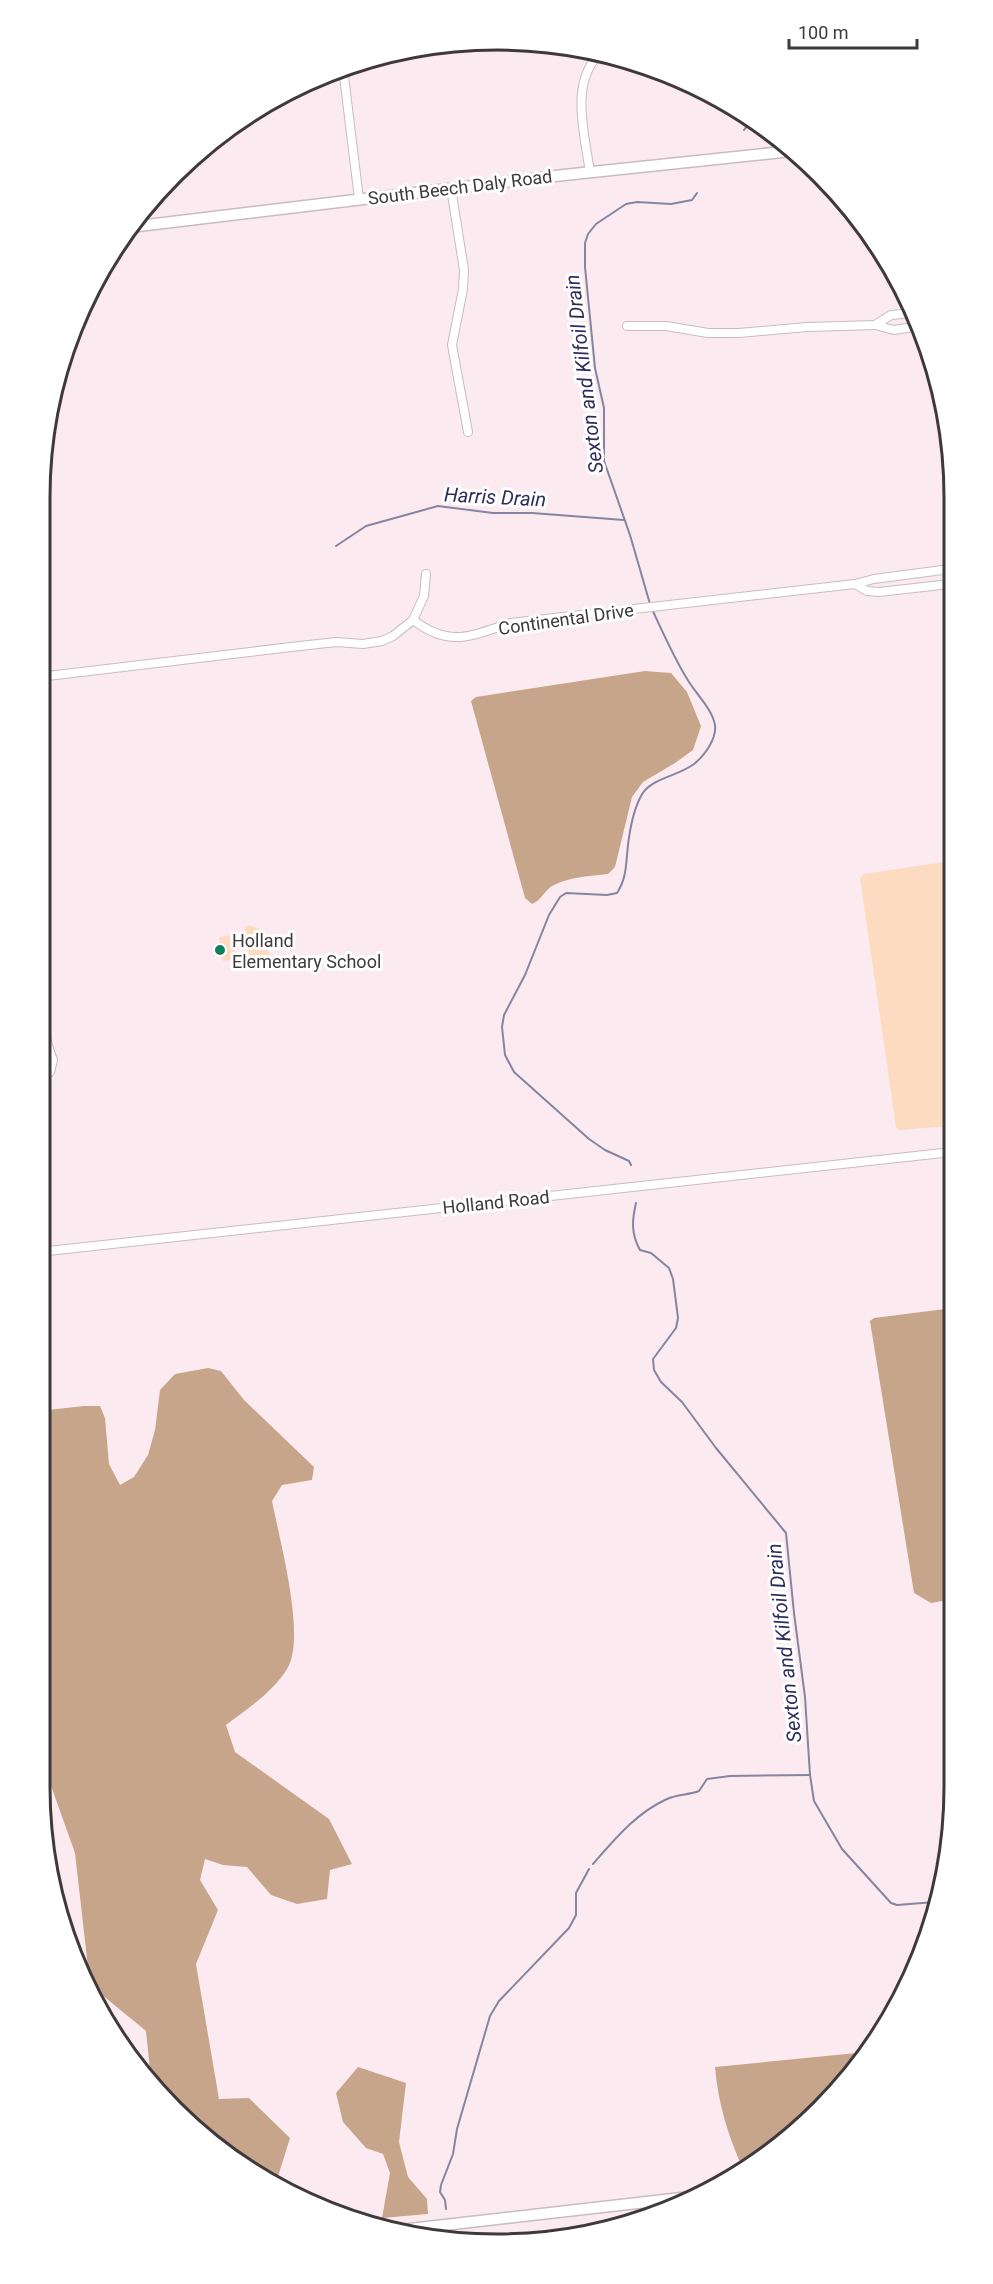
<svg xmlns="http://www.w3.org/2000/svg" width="993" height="2284" font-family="Roboto,sans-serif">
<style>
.green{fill:#fddbc0}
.forest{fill:#c7a58a}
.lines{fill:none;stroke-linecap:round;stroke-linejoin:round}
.stream{stroke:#8585a0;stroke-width:2}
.street-casing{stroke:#cabbc1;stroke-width:10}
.secondary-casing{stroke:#cabbc1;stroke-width:13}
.street{stroke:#fff;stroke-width:8}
.secondary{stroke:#fff;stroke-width:10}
.poi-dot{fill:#0f7f5c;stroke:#fff;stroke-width:2}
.labels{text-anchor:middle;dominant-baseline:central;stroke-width:6;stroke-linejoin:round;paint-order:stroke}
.street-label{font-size:18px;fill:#3f393b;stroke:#fff}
.poi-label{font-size:18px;fill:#3f393b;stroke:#fff;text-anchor:start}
.water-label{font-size:20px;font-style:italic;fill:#2d2c5c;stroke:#fff}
.rim{fill:none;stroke:#3f393b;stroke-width:3}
</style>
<rect width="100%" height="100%" fill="#fbebf1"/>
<g class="green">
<path d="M951,861L952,1126L899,1130L896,1127L860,878L864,874Z"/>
<path d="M249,925L265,931L269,955L249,958L245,928Z"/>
<path d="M232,935L236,959L223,961L219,937Z"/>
</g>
<g class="forest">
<path d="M645,671L671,673L687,692L701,726L693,750L675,763L643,782L632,797L615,867L608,874C590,876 570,877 554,885C545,889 542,900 532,904L525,898L471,701L476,697Z"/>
<path d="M953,1308V1599L931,1603L914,1593L870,1321L874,1318Z"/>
<path d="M208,1368L221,1371L244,1400L314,1467L312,1480L282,1485L272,1501C279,1538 307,1638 287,1669C273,1692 247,1709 226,1725L235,1752L329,1819L352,1864L330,1870L327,1899L297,1904L271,1895L247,1867L223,1865L205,1859L200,1880L218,1910L196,1964L219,2099L249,2098L290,2138L275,2186L268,2184L152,2089L146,2031L90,1985L75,1853L45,1769L39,1768V1411L84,1406H100L105,1418L109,1464L120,1485L134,1477L148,1455L155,1430L160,1390L175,1374Z"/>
<path d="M867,2052L841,2089L743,2169C728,2136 718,2103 715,2067Z"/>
<path d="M358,2067L406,2083L399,2142L408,2177L427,2199L428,2214L382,2218L390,2173L383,2154L366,2148L343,2122L336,2093Z"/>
</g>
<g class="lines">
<g class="stream">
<path d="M744,130L751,121"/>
<path d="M336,546L366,526L438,506L493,513H532L624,520"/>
<path d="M650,604L630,535L604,461V408L595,368L585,267V243L588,234L596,224L626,204L637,202L671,204L692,200L697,193"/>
<path d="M631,1165L629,1161L605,1150L589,1139L514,1072L505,1055L502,1027L504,1015L525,975L549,915L560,897L566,893L607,895L617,893C627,878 626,862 628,845C630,828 633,811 641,796C650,778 677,777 694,764C704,756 717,739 715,725C712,709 698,696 689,682C675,660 663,633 652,609"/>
<path d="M636,1203C632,1220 631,1234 640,1250L651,1253L669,1268L673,1279L678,1318L676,1328L653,1359L654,1370L661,1382L682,1402L716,1448L786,1533L794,1613L805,1697L810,1775L814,1801L842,1849L891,1903L897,1905L935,1902"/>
<path d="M593,1864C615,1839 636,1813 667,1799C677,1794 689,1795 699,1791L707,1779L730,1776L810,1775"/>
<path d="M446,2209L445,2200L440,2192L441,2185L453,2154L457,2129L490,2016L499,2001L569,1928L576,1915V1893L589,1869"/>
</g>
<defs>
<g id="street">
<path d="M343,68L359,199"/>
<path d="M324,75L343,73"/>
<path d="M590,173C585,135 569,83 600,53"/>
<path d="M451,188L464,270L463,289L452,345L468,432"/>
<path d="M914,313L891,315L875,325L894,330L920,326"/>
<path d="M627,326H666L708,333H739L807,327L875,325"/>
<path d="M855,584L867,591L879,592L950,584"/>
<path d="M413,620C450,648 471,636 510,623L855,584L874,579L950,569"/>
<path d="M39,677L291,647L336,642L363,644L382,641L393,636L413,620L424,596L426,574"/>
<path d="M39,1077H44L50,1072L53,1060L48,1046L39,996"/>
<path d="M39,1252L952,1152"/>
</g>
<g id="secondary">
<path d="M130,227L564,175L792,151"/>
<path d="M392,2231L699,2196"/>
</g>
</defs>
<use href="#street" class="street-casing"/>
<use href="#secondary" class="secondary-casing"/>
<use href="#street" class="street"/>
<use href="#secondary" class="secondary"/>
</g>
<circle class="poi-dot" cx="220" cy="950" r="6"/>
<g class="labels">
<g class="street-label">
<text transform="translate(460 187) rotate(-7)">South Beech Daly Road</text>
<text transform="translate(566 619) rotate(-8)">Continental Drive</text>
<text transform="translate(496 1202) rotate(-6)">Holland Road</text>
</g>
<g class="poi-label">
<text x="232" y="940">Holland<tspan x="232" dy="21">Elementary School</tspan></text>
</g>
<g class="water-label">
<text transform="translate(584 374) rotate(-97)">Sexton and Kilfoil Drain</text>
<text transform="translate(495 497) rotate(3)">Harris Drain</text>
<text transform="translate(784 1643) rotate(-96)">Sexton and Kilfoil Drain</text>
</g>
</g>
<path d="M0 0H993V2284H0ZM497 50H497A447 447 0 0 1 944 497V1787A447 447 0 0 1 497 2234H497A447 447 0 0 1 50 1787V497A447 447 0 0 1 497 50Z" fill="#fff" fill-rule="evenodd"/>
<path class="rim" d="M497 50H497A447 447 0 0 1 944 497V1787A447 447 0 0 1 497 2234H497A447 447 0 0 1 50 1787V497A447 447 0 0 1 497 50Z"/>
<path d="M789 39v9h128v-9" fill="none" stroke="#3f393b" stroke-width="3"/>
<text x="798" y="39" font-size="18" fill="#3f393b" stroke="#ffffff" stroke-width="4.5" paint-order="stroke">100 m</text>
</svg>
